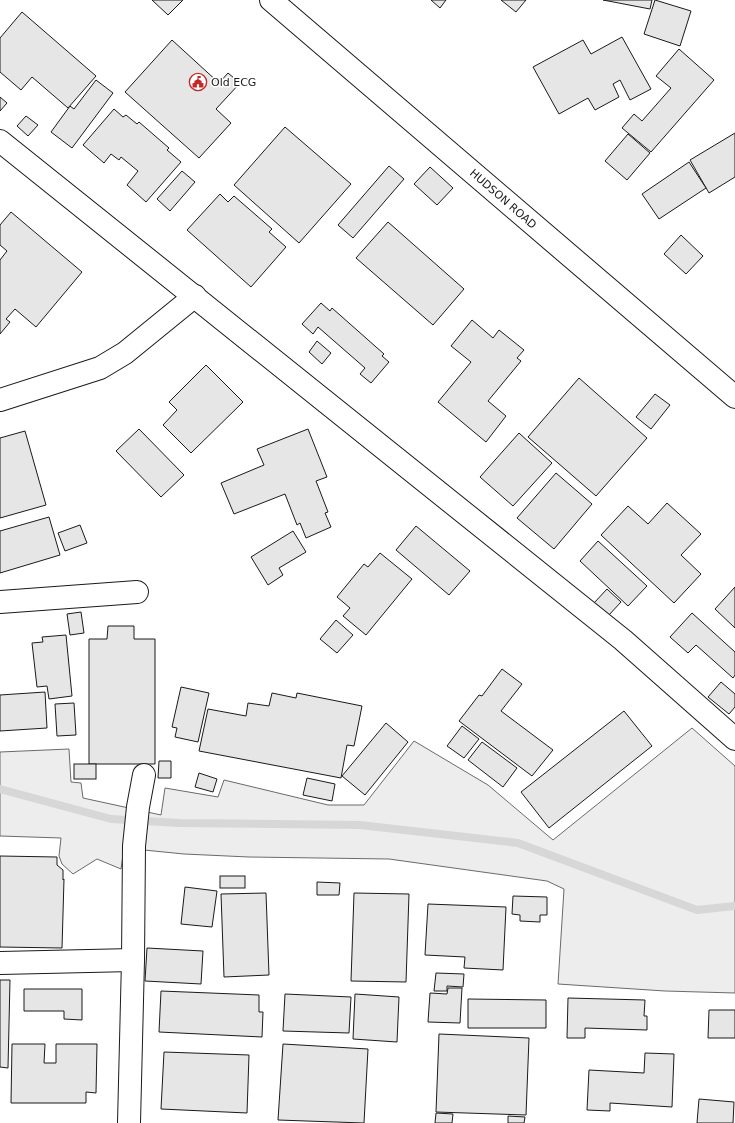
<svg xmlns="http://www.w3.org/2000/svg" width="735" height="1123" font-family="'DejaVu Sans',sans-serif">
<style>
.built{fill:#ededed;stroke:#6a6a6a}
.lines{fill:none;stroke-linecap:round;stroke-linejoin:round}
.stream{stroke:#d7d7d7;stroke-width:8}
.building{fill:#e6e6e6;stroke:#1a1a1a}
.minor-casing{stroke:#1a1a1a;stroke-width:24}
.minor{stroke:#fff;stroke-width:22}
.labels{text-anchor:middle;dominant-baseline:central;stroke-width:3;stroke-linejoin:round;paint-order:stroke}
.poi-label{font-size:11px;fill:#1a1a1a;stroke:#fff;text-anchor:start}
.street-label{font-size:11px;fill:#1a1a1a;stroke:#fff}
</style>
<rect width="100%" height="100%" fill="#fff"/>
<path class="built" d="M692,728L735,766V993L665,991L558,984L564,889L547,881L389,859L249,857L184,854L124,848L121,869L97,859L73,874L62,864L59,856L61,838L0,836V752L69,749L71,782L81,783L83,798L161,815L165,788L218,797L224,780L328,805H364L414,741L488,785L553,840Z"/>
<g class="lines">
<path class="stream" d="M0,789L111,819L179,823L360,825L518,843L697,910L735,906"/>
</g>
<g class="building">
<path d="M152,0H183L168,15Z"/>
<path d="M431,0H446L440,8Z"/>
<path d="M501,0H526L516,12Z"/>
<path d="M603,0H652L650,9Z"/>
<path d="M655,0L691,11L680,46L644,34Z"/>
<path d="M22,12L96,76L68,108L32,77L21,90L0,72V38Z"/>
<path d="M622,37L651,89L630,100L620,80L613,84L619,97L595,110L588,98L559,114L533,67L583,40L591,54Z"/>
<path d="M172,40L219,83L228,73L240,83L216,109L231,123L199,158L125,92Z"/>
<path d="M679,49L714,80L651,152L622,128L634,114L642,121L671,88L656,76Z"/>
<path d="M96,80L113,93L72,148L51,132L70,106L74,109Z"/>
<path d="M0,97L7,103L0,111Z"/>
<path d="M114,109L123,117L126,115L137,124L139,122L169,148L167,150L181,162L146,202L127,185L138,171L121,157L119,160L111,154L104,163L83,145Z"/>
<path d="M26,116L38,125L28,136L17,126Z"/>
<path d="M285,127L351,184L299,243L234,185Z"/>
<path d="M735,133V177L709,193L690,160Z"/>
<path d="M628,134L650,153L627,180L605,161Z"/>
<path d="M689,162L706,188L659,219L642,194Z"/>
<path d="M389,166L404,179L353,238L338,225Z"/>
<path d="M430,167L453,188L437,205L414,184Z"/>
<path d="M182,171L195,182L170,211L157,199Z"/>
<path d="M220,194L228,202L234,196L272,229L269,232L286,247L251,287L187,230Z"/>
<path d="M11,212L82,272L36,327L15,309L6,319L10,322L0,334V260L7,251L0,245V225Z"/>
<path d="M388,222L464,289L433,325L356,258Z"/>
<path d="M681,235L703,256L686,274L664,254Z"/>
<path d="M321,303L330,311L332,308L384,354L382,356L389,362L371,383L360,374L365,368L318,327L313,334L302,324Z"/>
<path d="M472,320L493,338L499,330L524,350L517,358L521,361L488,401L506,416L486,442L438,402L471,362L451,346Z"/>
<path d="M317,341L331,353L322,364L309,352Z"/>
<path d="M206,365L243,402L191,453L163,425L177,410L169,402Z"/>
<path d="M579,378L647,438L596,496L528,437Z"/>
<path d="M655,394L670,405L651,429L636,417Z"/>
<path d="M139,429L184,475L161,497L116,451Z"/>
<path d="M308,429L327,477L316,481L328,512L325,513L331,527L306,538L300,523L297,525L285,494L234,514L221,483L264,465L257,449Z"/>
<path d="M25,431L46,505L0,518V438Z"/>
<path d="M519,433L552,463L513,506L480,477Z"/>
<path d="M556,473L592,504L554,549L517,518Z"/>
<path d="M667,503L701,534L681,555L701,574L674,603L601,535L628,506L648,524Z"/>
<path d="M49,517L60,555L0,573V531Z"/>
<path d="M80,525L87,543L65,551L58,533Z"/>
<path d="M416,526L470,571L449,595L396,550Z"/>
<path d="M293,531L306,552L279,568L283,575L268,585L251,557Z"/>
<path d="M598,541L647,586L628,606L580,561Z"/>
<path d="M380,553L412,579L366,635L343,616L350,608L337,597L364,564L368,567Z"/>
<path d="M735,587V628L715,609Z"/>
<path d="M607,589L621,602L608,616L594,603Z"/>
<path d="M81,612L84,633L70,635L67,614Z"/>
<path d="M692,613L735,652V675L733,678L696,645L688,653L670,637Z"/>
<path d="M336,620L353,635L337,653L320,639Z"/>
<path d="M108,626H134V639H155V764H89V639H107Z"/>
<path d="M66,635L72,696L49,699L47,686L37,687L32,643L43,642L42,637Z"/>
<path d="M502,669L522,684L501,711L553,750L532,776L459,721L479,695L482,696Z"/>
<path d="M721,682L735,694V707L729,714L708,697Z"/>
<path d="M181,687L209,693L198,742L175,737L177,728L172,727Z"/>
<path d="M45,692L47,728L0,731V695Z"/>
<path d="M272,693L296,698L297,693L362,706L354,746L347,745L341,778L199,751L208,709L246,716L248,703L269,706Z"/>
<path d="M74,703L76,735L57,736L55,704Z"/>
<path d="M624,711L652,746L549,828L521,792Z"/>
<path d="M386,723L408,742L365,795L342,776Z"/>
<path d="M462,726L479,739L464,758L447,746Z"/>
<path d="M482,742L517,768L503,787L468,760Z"/>
<path d="M159,761H171V778H158Z"/>
<rect x="74" y="764" width="22" height="15"/>
<path d="M199,773L217,779L213,792L195,787Z"/>
<path d="M307,778L335,784L332,801L303,795Z"/>
<path d="M0,856L57,857V865L63,870V880L64,879L62,948L0,947Z"/>
<rect x="220" y="876" width="25" height="12"/>
<path d="M317,882L340,883L339,895H317Z"/>
<path d="M185,887L217,891L212,927L181,924Z"/>
<path d="M266,893L269,975L224,977L221,894Z"/>
<path d="M354,893L409,894L406,982L351,981Z"/>
<path d="M513,896L547,897V915H540V922L520,921V915L512,914Z"/>
<path d="M428,904L506,907L503,970L464,968L465,957L425,955Z"/>
<path d="M147,948L203,951L201,984L145,981Z"/>
<path d="M436,973L464,974L463,987L447,986V991H434Z"/>
<path d="M0,980H10L8,1068L0,1067Z"/>
<path d="M448,988H462L460,1023L428,1022L430,993L447,994Z"/>
<path d="M24,989H82V1020L64,1019V1011H24Z"/>
<path d="M161,991L259,995V1012H263L262,1037L159,1032Z"/>
<path d="M285,994L351,997L349,1033L283,1031Z"/>
<path d="M355,994L399,997L397,1042L353,1039Z"/>
<path d="M568,998L645,1000L644,1016H647V1030L585,1028V1038H567Z"/>
<path d="M468,999L546,1000V1028H468Z"/>
<path d="M709,1010H735V1038H708Z"/>
<path d="M439,1034L529,1038L526,1115L436,1112Z"/>
<path d="M12,1044H45L44,1063H56V1044H97L96,1093L86,1092V1103H11Z"/>
<path d="M283,1044L368,1049L364,1123L278,1120Z"/>
<path d="M164,1052L249,1055L247,1113L161,1109Z"/>
<path d="M645,1053L674,1054L672,1107L610,1103V1111L587,1110L589,1070L644,1073Z"/>
<path d="M699,1099L734,1102L733,1123H697Z"/>
<path d="M436,1113L453,1114L452,1123H435Z"/>
<path d="M508,1116L525,1117L524,1123H508Z"/>
</g>
<g class="lines">
<defs>
<g id="minor">
<path d="M271,0L735,397"/>
<path d="M0,141L623,640L735,739"/>
<path d="M0,400L100,368L125,353L195,296"/>
<path d="M0,602L137,592"/>
<path d="M0,963L133,960"/>
<path d="M129,1123L133,960L134,846L138,807L144,775"/>
</g>
</defs>
<use href="#minor" class="minor-casing"/>
<use href="#minor" class="minor"/>
</g>
<defs>
<symbol id="civic-ring" viewBox="-11 -11 22 22"><circle r="9.5" fill="#fff" stroke="#c62828" stroke-width="1.5"/><path d="M-.6-6.5H3V-4.5H.6V-3L4-1V1h2V6H-6V1h2V-1L-.6-3ZM-1.2 2.5V6h2.4V2.5Z" fill="#c62828"/></symbol>
</defs>
<g fill-rule="evenodd">
<use href="#civic-ring" x="188" y="72" width="20" height="20"/>
</g>
<g class="labels">
<g class="poi-label">
<text x="211" y="82">Old ECG</text>
</g>
<g class="street-label">
<text transform="translate(503 199) rotate(41)">HUDSON ROAD</text>
</g>
</g>
</svg>
